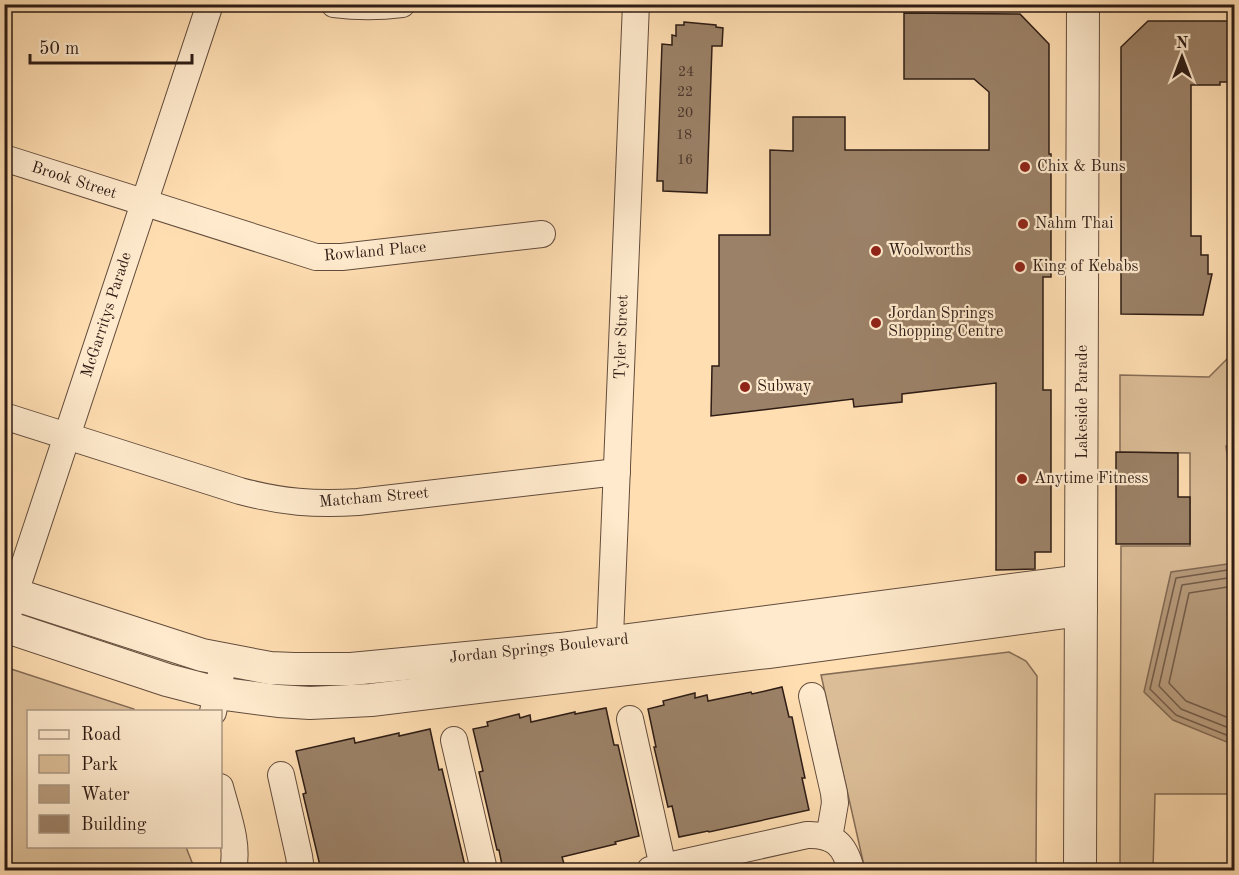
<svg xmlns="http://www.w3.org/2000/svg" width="1239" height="875" viewBox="0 0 1239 875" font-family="'Old Standard TT',serif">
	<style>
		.green { fill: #dbbd97; stroke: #846c56; stroke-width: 1.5 }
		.water { fill: #b89c7d; stroke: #816953; stroke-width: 1.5 }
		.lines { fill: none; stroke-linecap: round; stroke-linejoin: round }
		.shore { stroke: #735c49; stroke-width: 1.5 }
		.building { fill: #9b8167; stroke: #2e1c15; stroke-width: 1.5 }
		.minor-casing { stroke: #624c3c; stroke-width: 28 }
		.tertiary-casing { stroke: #624c3c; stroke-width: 34 }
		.minor { stroke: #ffeacd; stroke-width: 26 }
		.tertiary { stroke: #ffeacd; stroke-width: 32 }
		.poi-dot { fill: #8f2418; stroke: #ffeacd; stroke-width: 2 }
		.labels { text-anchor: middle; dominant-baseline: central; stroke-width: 4.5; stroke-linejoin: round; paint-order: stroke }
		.number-label { font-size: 14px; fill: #49352a }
		.poi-label { font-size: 16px; fill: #2e1c15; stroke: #ffeacd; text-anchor: start }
		.street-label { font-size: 16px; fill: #2e1c15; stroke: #ffeacd }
	</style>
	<rect width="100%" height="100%" fill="#ffdeb2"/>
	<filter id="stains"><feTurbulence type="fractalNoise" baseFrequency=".00333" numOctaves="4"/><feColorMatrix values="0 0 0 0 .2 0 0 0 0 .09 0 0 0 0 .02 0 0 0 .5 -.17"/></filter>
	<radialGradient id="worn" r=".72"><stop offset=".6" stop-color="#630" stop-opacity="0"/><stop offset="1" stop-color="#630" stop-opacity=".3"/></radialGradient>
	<g class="green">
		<path d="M1234 352V794H1155L1153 870H1120L1121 546H1190V453L1120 452V375L1209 377Z"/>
		<path d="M1009 652 1026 661 1037 676 1036 870H865L821 675Z"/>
		<path d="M5 667 134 709 135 711 28 712V846L186 847 195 870H5Z"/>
	</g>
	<g class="water">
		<path d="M1234 444V508L1226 446Z"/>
		<path d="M1234 563V745L1173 720 1144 692 1171 572Z"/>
	</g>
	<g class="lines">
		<g class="shore">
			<path d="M1234 569 1176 578 1150 689 1176 715 1234 738"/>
			<path d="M1234 577 1182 585 1159 686 1181 709 1234 730"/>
			<path d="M1234 586 1189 593 1169 683 1186 701 1234 720"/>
		</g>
	</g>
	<g class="building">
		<path d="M904 13 1020 14 1049 44V154H1051V277H1043V390H1051V552H1035V569L996 570V383L902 394V402L854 407 853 399 711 416 712 366H719V235H770V150L793 151V117H845V150H989V92L974 79H904Z"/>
		<path d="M1148 21H1234V82H1220V85H1191V236H1201V255H1208V274H1212L1203 315 1121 314V47Z"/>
		<path d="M684 22 716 25V27L723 28 722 46H712L707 193 663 191V181H657L662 44 672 45V35L676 36V25H684Z"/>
		<path d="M1116 452 1178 453V497H1190V544H1116Z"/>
		<path d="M782 687 789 717H792L805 778H802L809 810 709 832 708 831 679 837 672 806 668 807 654 747H656L648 709 664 705 663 701 695 693V698L707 695 708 701 751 692 752 694Z"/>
		<path d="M606 708 614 745H618L639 836 615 842 616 844 562 857 565 867 551 870H503L499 850H497L479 772 483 771 473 729 488 726 487 722 519 714 520 718 530 715 531 722 575 712V714Z"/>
		<path d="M430 729 439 770 442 769 466 870H321L303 794 306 793 296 751 354 738 355 743 399 733V736Z"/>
	</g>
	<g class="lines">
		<defs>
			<g id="minor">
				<path d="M334 4C357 7 379 7 402 4"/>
				<path d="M4 158 316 257H342L542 234"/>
				<path d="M4 416 240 491C281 502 315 505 358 502L617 472"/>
				<path d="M9 611 210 4"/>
				<path d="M609 661 636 4"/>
				<path d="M812 696 834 793 835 803 829 838"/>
				<path d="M213 712 224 660"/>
				<path d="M630 719 663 867"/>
				<path d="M454 740 484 870"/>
				<path d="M281 775 299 856 301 870"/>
				<path d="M220 787C227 814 239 843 233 870"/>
				<path d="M650 870 807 835C834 834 845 845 851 870"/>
			</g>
			<g id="tertiary">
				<path d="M4 591 202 655 270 668 294 669H351L560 649 1081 581"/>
				<path d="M4 626 167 680 217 693 278 701 310 703 371 700 768 652 1081 610"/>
				<path d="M1080 870 1083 4"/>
			</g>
		</defs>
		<use href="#minor" class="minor-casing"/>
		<use href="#tertiary" class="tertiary-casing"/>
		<use href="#minor" class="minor"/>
		<use href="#tertiary" class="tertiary"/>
	</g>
	<g class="poi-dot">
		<circle cx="1025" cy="167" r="6"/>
		<circle cx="1023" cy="224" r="6"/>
		<circle cx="876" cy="251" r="6"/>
		<circle cx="1020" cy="267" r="6"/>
		<circle cx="876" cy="323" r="6"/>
		<circle cx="745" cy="387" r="6"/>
		<circle cx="1022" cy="479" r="6"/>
	</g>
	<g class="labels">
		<g class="number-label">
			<text x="686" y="72">24</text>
			<text x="685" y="92">22</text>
			<text x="685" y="113">20</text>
			<text x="684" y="135">18</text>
			<text x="685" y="160">16</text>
		</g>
		<g class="poi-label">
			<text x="1037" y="167">Chix &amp; Buns</text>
			<text x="1035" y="224">Nahm Thai</text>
			<text x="888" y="251">Woolworths</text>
			<text x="1032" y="267">King of Kebabs</text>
			<text x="888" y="314">Jordan Springs<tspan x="888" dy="18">Shopping Centre</tspan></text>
			<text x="757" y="387">Subway</text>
			<text x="1034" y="479">Anytime Fitness</text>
		</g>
		<g class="street-label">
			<text transform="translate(74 181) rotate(18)">Brook Street</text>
			<text transform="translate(375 252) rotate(-5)">Rowland Place</text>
			<text transform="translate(107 315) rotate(-72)">McGarritys Parade</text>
			<text transform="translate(622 337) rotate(-88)">Tyler Street</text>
			<text transform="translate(1083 402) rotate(-90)">Lakeside Parade</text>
			<text transform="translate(374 498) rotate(-5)">Matcham Street</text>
			<text transform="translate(539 649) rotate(-6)">Jordan Springs Boulevard</text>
		</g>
	</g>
	<rect width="1239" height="875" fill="none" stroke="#ffdeb2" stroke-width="24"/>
	<rect x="6" y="6" width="1227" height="863" fill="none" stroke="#2e1c15" stroke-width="3"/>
	<rect x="12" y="12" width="1215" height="851" fill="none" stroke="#2e1c15" stroke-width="1.5"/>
	<rect x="27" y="710" width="195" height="138" fill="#ffeacd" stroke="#ab9883" stroke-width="1.5"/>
	<rect x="39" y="730" width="30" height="9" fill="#ffeacd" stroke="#ab9883" stroke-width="1.5"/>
	<text x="81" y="740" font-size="18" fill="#2e1c15">Road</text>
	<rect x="39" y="755" width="30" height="18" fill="#dbbd97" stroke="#ab9883" stroke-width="1.5"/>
	<text x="81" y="770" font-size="18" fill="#2e1c15">Park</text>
	<rect x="39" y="785" width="30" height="18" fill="#b89c7d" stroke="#ab9883" stroke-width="1.5"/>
	<text x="81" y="800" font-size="18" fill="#2e1c15">Water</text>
	<rect x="39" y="815" width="30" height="18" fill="#9b8167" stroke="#ab9883" stroke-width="1.5"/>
	<text x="81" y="830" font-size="18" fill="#2e1c15">Building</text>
	<g transform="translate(1182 57)" stroke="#ffeacd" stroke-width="4.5" paint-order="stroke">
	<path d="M0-4.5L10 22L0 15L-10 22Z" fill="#2e1c15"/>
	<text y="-9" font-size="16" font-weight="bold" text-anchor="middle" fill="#2e1c15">N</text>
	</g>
	<path d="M30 54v9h162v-9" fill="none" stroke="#2e1c15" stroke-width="3"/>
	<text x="39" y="54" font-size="18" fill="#2e1c15" stroke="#ffeacd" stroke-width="4.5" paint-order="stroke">50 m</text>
	<rect width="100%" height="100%" filter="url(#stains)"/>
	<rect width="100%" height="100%" fill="url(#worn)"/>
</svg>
